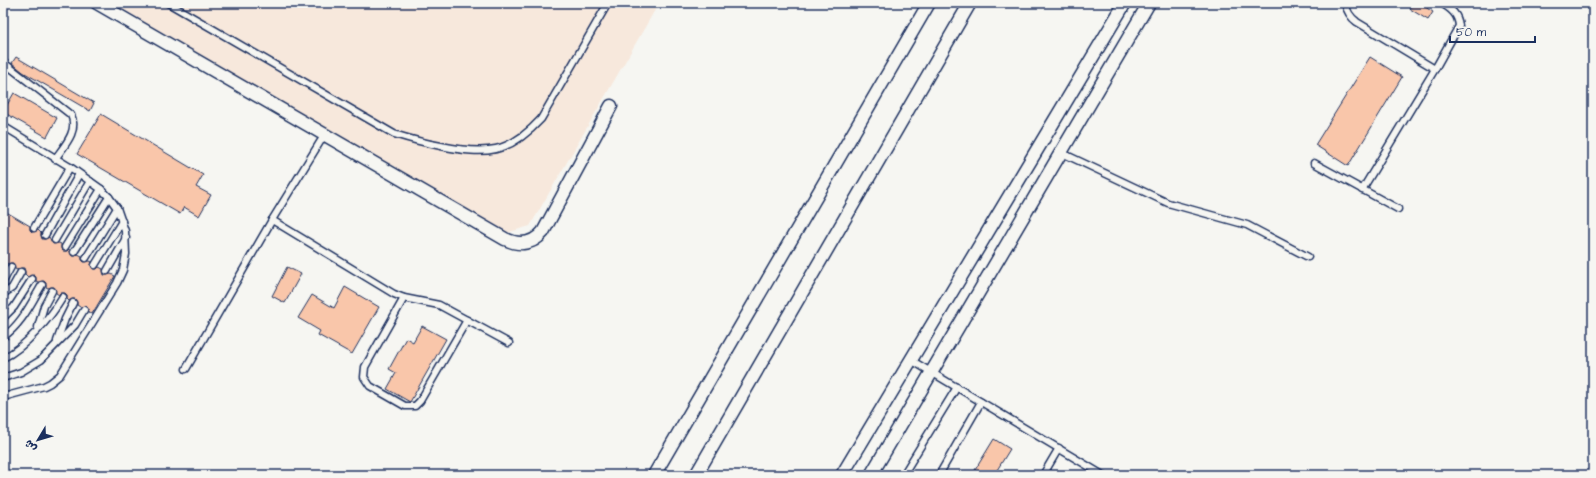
<svg xmlns="http://www.w3.org/2000/svg" width="1596" height="478" viewBox="0 0 1596 478" font-family="'Architects Daughter','Playpen Sans Arabic',sans-serif">
	<style>
		.built { fill: #f7e8dc }
		.building { fill: #f9c6aa; stroke: #1b2f5e }
		.lines { fill: none; stroke-linecap: round; stroke-linejoin: round }
		.lane-casing { stroke: #1b2f5e; stroke-width: 9 }
		.street-casing { stroke: #1b2f5e; stroke-width: 15 }
		.lane { stroke: #f6f6f2; stroke-width: 6 }
		.street { stroke: #f6f6f2; stroke-width: 12 }
	</style>
	<rect width="100%" height="100%" fill="#f6f6f2"/>
	<filter id="ink" filterUnits="userSpaceOnUse"><feTurbulence type="fractalNoise" baseFrequency=".025" numOctaves="2"/><feDisplacementMap in="SourceGraphic" scale="8" xChannelSelector="R" yChannelSelector="G"/><feConvolveMatrix kernelMatrix="1 2 1 2 8 2 1 2 1" color-interpolation-filters="sRGB"/></filter>
	<g filter="url(#ink)">
		<path class="built" d="M110 3H659L530 226 503 234Z"/>
		<g class="building">
			<path d="M1413 3H1419L1433 12 1428 20 1410 9Z"/>
			<path d="M16 57 94 103 90 111 23 72 12 63Z"/>
			<path d="M1370 57 1402 77 1348 166 1315 145Z"/>
			<path d="M14 93 57 118 47 137 3 112Z"/>
			<path d="M101 114 203 175 196 187 211 195 199 216 184 207 180 214 77 154Z"/>
			<path d="M3 210 30 226V230L32 232 38 230 41 233V235L42 239H45L49 237 53 244 59 243 61 244V249L63 251H67L69 249 72 256H76L78 254 82 256V260L84 262 90 261 92 262 91 265 93 269H97L99 267 103 269 104 275H107L111 274 115 276 92 314 88 312V308L86 306 80 307 77 305V302L75 299H72L69 301 67 299V295L65 293H61L59 295 56 293 54 287H51L48 288 46 287V283L44 281 38 282 36 281V277L34 275 28 277 25 274V272L24 268H21L17 270 15 269 13 263H10L8 264 3 262Z"/>
			<path d="M287 267 301 274 285 303 272 296Z"/>
			<path d="M345 287 379 307 352 354 318 335 320 331 298 318 312 295 334 308Z"/>
			<path d="M422 326 446 339 410 402 387 389 396 373 389 369 406 338 413 342Z"/>
			<path d="M994 439 1010 449 994 475H972Z"/>
		</g>
		<g class="lines">
			<defs>
				<g id="lane">
					<path d="M168 3 394 134C410 139 425 143 441 146 486 155 509 154 541 119L608 3"/>
					<path d="M1345 3C1347 12 1350 17 1357 22L1435 69"/>
					<path d="M3 62 71 115C79 131 64 146 55 159"/>
					<path d="M3 126 70 167 101 189 109 197 117 208 125 231 126 254 123 270 117 283 60 375 50 383 44 386 3 397"/>
					<path d="M1060 152 1168 203 1247 225 1308 257"/>
					<path d="M1314 163 1398 209"/>
					<path d="M1362 190 1435 69 1459 26C1458 14 1451 9 1441 3"/>
					<path d="M272 220 394 294 404 298 439 305 509 343"/>
					<path d="M34 228 70 167"/>
					<path d="M45 235 79 174"/>
					<path d="M55 240 90 181"/>
					<path d="M65 247 101 189"/>
					<path d="M74 252 109 197"/>
					<path d="M86 258 117 208"/>
					<path d="M95 265 122 221"/>
					<path d="M107 271 126 238"/>
					<path d="M3 285V282L11 267"/>
					<path d="M3 294 12 288 21 272"/>
					<path d="M404 298 365 367 364 377 370 386 405 406H415L420 401 467 320"/>
					<path d="M3 318 14 307 32 279"/>
					<path d="M38 327 44 306 52 291"/>
					<path d="M3 337C22 324 31 303 42 285"/>
					<path d="M57 341 65 319 73 303"/>
					<path d="M3 358C25 348 51 317 63 297"/>
					<path d="M911 360 1103 475"/>
					<path d="M186 369 272 220 325 134"/>
					<path d="M3 378 21 372 41 360 75 325 84 310"/>
					<path d="M903 475 957 387"/>
					<path d="M939 475 981 402"/>
					<path d="M1043 475 1059 448"/>
				</g>
				<g id="street">
					<path d="M97 3 505 239C520 246 533 244 543 232L611 106"/>
					<path d="M654 475 929 3"/>
					<path d="M696 475 970 3"/>
					<path d="M842 475 1125 3"/>
					<path d="M871 475 1149 3"/>
				</g>
			</defs>
			<use href="#lane" class="lane-casing"/>
			<use href="#street" class="street-casing"/>
			<use href="#lane" class="lane"/>
			<use href="#street" class="street"/>
		</g>
	</g>
	<rect width="1596" height="478" fill="none" stroke="#f6f6f2" stroke-width="16"/>
	<rect x="8" y="8" width="1580" height="462" fill="none" stroke="#1b2f5e" stroke-width="1.5" filter="url(#ink)"/>
	<g transform="translate(38 440) rotate(232)" stroke="#f6f6f2" stroke-width="3" paint-order="stroke">
	<path d="M0-3L7 15L0 10L-7 15Z" fill="#1b2f5e"/>
	<text y="-6" font-size="11" font-weight="bold" text-anchor="middle" fill="#1b2f5e">ش</text>
	</g>
	<path d="M1450 36v6h85v-6" fill="none" stroke="#1b2f5e" stroke-width="2"/>
	<text x="1456" y="36" font-size="12" fill="#1b2f5e" stroke="#f6f6f2" stroke-width="3" paint-order="stroke">50 m</text>
</svg>
